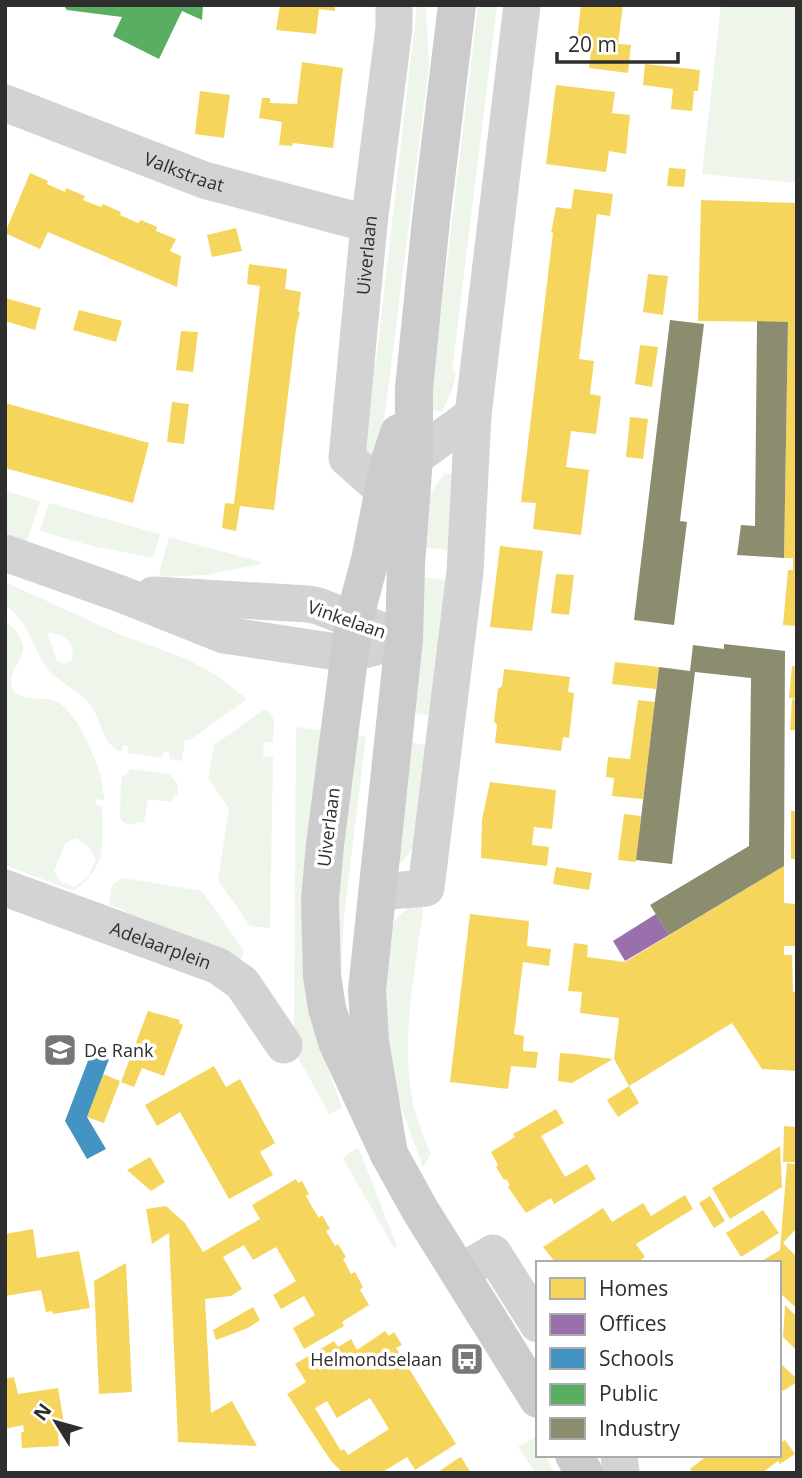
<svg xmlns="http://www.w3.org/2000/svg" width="802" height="1478" viewBox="0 0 802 1478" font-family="'Open Sans',sans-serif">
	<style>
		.green { fill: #eef5eb; fill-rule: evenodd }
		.homes { fill: #f6d55c; fill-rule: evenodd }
		.offices { fill: #9970ab }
		.schools { fill: #4393c3 }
		.public { fill: #5aae61 }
		.industry { fill: #8c8c6e }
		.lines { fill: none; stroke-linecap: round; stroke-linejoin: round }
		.minor { stroke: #d3d3d3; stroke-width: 37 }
		.secondary { stroke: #ccc; stroke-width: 38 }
		.labels { text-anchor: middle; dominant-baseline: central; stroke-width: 7; stroke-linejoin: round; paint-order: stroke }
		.street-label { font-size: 18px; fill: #2e2e2e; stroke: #fff }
		.poi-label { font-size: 18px; fill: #2e2e2e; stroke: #fff; text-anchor: start }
	</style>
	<rect width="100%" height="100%" fill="#fff"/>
	<g class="green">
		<path d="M417 5H426L429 66 380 453 374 458 364 453 371 362H376Z"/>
		<path d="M478 5H497L452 372 456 373 452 390 442 412H439L432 409 430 405Z"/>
		<path d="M721 5H797V183L702 174Z"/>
		<path d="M445 473 451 474 453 477 449 550 422 547 428 497Z"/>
		<path d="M5 491 40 501 26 543 5 533Z"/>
		<path d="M49 503 160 534 153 558 92 546 40 531Z"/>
		<path d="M169 537 262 562 261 564 206 575 163 577 159 573Z"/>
		<path d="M421 577 447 580 433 716 412 713Z"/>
		<path d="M5 582 119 634 187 659 217 676 247 699 190 740H185L182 761 169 759V752H163L162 758 128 753V746L123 745 121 752C102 744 102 723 92 707 81 690 60 684 47 668 31 646 29 621 5 605ZM47 633C64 633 78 643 71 661L64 663 57 661Z"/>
		<path d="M5 620C45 656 5 660 12 689 23 703 37 696 52 700 78 706 105 776 104 800L96 799V805L102 807C103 845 107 868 73 891L5 865ZM75 838 88 846 96 859 88 877 74 887 60 881 54 871 65 844Z"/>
		<path d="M265 709C278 715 273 729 273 742H264L263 756 273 757 270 928 250 926 218 880 229 808 208 778 214 745Z"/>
		<path d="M296 727 327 731 326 1063 342 1108 329 1114 294 1050Z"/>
		<path d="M351 735 366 736 344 917 341 973 332 940Z"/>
		<path d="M408 742 429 745 415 845 402 863 399 861Z"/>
		<path d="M131 769 169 774 178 785 177 796 173 795 172 802 148 799 144 823 136 822 135 825 124 823 120 818 121 778Z"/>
		<path d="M123 878 202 891 244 951 239 964 134 917 120 908 109 905 112 885Z"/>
		<path d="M413 903 421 905 423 910C415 973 400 1040 413 1104 417 1121 424 1138 431 1154L423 1167 398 1099 383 1013 389 930 396 919Z"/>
		<path d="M358 1147 397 1246 394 1248 343 1158Z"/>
		<path d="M535 1437 538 1441V1455H545L555 1473H536L518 1447Z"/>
	</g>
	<g class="homes">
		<path d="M280 5H335V11L319 9 316 34 276 30Z"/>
		<path d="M581 5H623L618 44 631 45 628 73 589 68 592 42 577 40Z"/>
		<path d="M302 62 343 68 333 148 293 143 292 146 279 145 282 122 259 118 262 98H270V103L297 104Z"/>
		<path d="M645 64 700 70 698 91H694L692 111 671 109 673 89 643 85Z"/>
		<path d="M556 85 615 92 612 113 630 115 626 154 609 151 606 172 546 164Z"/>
		<path d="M200 91 230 95 224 138 195 134Z"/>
		<path d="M669 168 686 169 684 187 667 186Z"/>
		<path d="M30 173 48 181 47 184 65 192 66 188 85 196 83 200 101 207 103 204 121 212 120 215 138 223 141 220 157 227 156 231 176 239 170 251 181 256 177 287 48 232 40 249 5 233Z"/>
		<path d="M574 189 613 194 610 216 597 214 579 359 594 361 590 394 601 396 596 434 571 431 566 467 589 470 581 535 533 529 536 503 521 502 553 233 551 232 552 228 556 207 571 209Z"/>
		<path d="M701 200 797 203V626L783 625 788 570H793V558H784L788 322 698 321Z"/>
		<path d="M236 228 242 251 212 257 207 235Z"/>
		<path d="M249 264 287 269 285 289 301 292 298 311 300 312 296 329 274 510 240 506 236 531 222 528 225 503 234 504 260 286 247 284Z"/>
		<path d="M648 274 668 276 663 315 643 312Z"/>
		<path d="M5 298 41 308 35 330 5 321Z"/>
		<path d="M79 310 122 321 116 342 73 330Z"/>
		<path d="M181 331 198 332 193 372 176 370Z"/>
		<path d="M640 345 658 347 652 387 635 384Z"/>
		<path d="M172 402 189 404 184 444 167 442Z"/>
		<path d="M5 403 149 443 133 503 5 468Z"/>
		<path d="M630 417 648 419 643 459 626 457Z"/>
		<path d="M500 546 543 551 532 631 490 627Z"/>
		<path d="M556 574 574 575 569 615 551 613Z"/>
		<path d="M615 662 659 667 656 689 612 684Z"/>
		<path d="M792 666 797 667V699L789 698Z"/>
		<path d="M504 669 570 677 568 692 574 693 569 738 563 737 561 751 495 743 497 725 494 721 498 689 502 686Z"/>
		<path d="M792 699 797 700V730H790Z"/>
		<path d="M638 700 655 702 643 799 612 796 614 778 606 777 608 757 630 759Z"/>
		<path d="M490 782 556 790 552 829 534 827 532 845 549 847 547 866 481 858 482 820Z"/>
		<rect x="791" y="811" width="6" height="48"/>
		<path d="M624 814 641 816 636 862 618 860Z"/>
		<path d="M784 866V903L797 904V946H784V955H792L793 992H797V1071L762 1069 732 1023 629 1086 614 1059 619 1018 580 1013 582 992 568 991 574 943 588 945 587 957 625 962Z"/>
		<path d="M556 867 592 873 589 890 553 884Z"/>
		<path d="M470 914 529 921 527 946 551 949 549 966 523 962 514 1034 524 1036 523 1051 538 1052 536 1068 511 1066 508 1089 450 1082Z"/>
		<path d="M148 1011 180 1020 179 1023 183 1025 164 1076 142 1068 134 1087 121 1082Z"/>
		<path d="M560 1053 575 1054 613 1059 572 1083 558 1081Z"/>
		<path d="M214 1066 226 1087 240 1079 275 1143 260 1152 273 1175 229 1199 180 1112 157 1126 145 1105Z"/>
		<path d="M103 1074 120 1081 104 1123 87 1117Z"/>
		<path d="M629 1086 639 1103 618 1117 607 1100Z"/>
		<path d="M556 1109 564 1123 541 1136 565 1177 587 1164 596 1179 554 1204 551 1198 526 1213 508 1187 510 1185 506 1179 504 1180 496 1167 498 1165 491 1152 515 1137 513 1134Z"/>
		<path d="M784 1126 797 1127V1162H783Z"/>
		<path d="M780 1146 782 1187 730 1219 712 1188Z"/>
		<path d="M150 1157 165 1182 151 1191 127 1170Z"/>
		<path d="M787 1163 797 1164V1228L783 1243 797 1257V1303L794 1306 779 1292V1263H758L780 1250Z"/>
		<path d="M296 1179 298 1183 302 1181 309 1194 306 1196 312 1207 319 1218 322 1215 330 1229 326 1231 335 1246 338 1244 346 1257 343 1259 351 1274 355 1272 363 1287 360 1290 369 1305 342 1322 344 1326 304 1349 293 1328 315 1315 304 1296 281 1309 273 1295 296 1281 276 1247 253 1260 244 1245 223 1257 242 1289 231 1296 205 1299 211 1413 232 1401 257 1446 178 1442 169 1233 152 1244 146 1209 166 1206 185 1223 203 1252 260 1219 252 1205Z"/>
		<path d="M685 1195 693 1209 636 1244 645 1257 636 1263H556L543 1247 603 1208 612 1222 643 1203 651 1216Z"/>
		<path d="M710 1196 725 1221 714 1228 699 1203Z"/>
		<path d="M763 1210 779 1233 741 1257 726 1233Z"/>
		<path d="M33 1229 37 1258 79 1251 90 1308 53 1314 52 1311 46 1312 41 1290 5 1296V1234Z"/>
		<path d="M126 1263 132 1392 99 1394 94 1281Z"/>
		<path d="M785 1305 797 1317V1351L783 1337Z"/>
		<path d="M253 1307 260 1320 248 1328 216 1340 213 1330Z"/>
		<path d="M385 1331 389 1336 394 1332 402 1345 396 1348 456 1444 415 1470 407 1457 381 1473H343L331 1461 287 1394 306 1382 295 1364 334 1341 338 1347 351 1339 357 1350ZM370 1398 389 1429 348 1455 344 1449 341 1451 315 1408 327 1401 337 1418Z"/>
		<path d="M779 1362 797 1379V1382L783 1391 779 1384Z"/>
		<path d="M14 1377 18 1394 58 1388 65 1429 58 1430 59 1446 22 1448 21 1432H24L23 1425 5 1429V1379Z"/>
		<path d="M785 1440 795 1454 780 1464 778 1461 762 1473H693L690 1469 708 1455H779V1444Z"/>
		<path d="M461 1457 471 1473H437L457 1459Z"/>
	</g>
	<path class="offices" d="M656 914 669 935 625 961 613 941Z"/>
	<path class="schools" d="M91 1053 109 1059 87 1117 106 1149 87 1159 65 1121Z"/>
	<path class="public" d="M63 5H203L202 20 182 11 159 59 113 36 122 17 67 10Z"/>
	<g class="industry">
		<path d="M670 320 704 324 680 521 687 522 674 625 634 620Z"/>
		<path d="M757 321 788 322 784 558 737 555 741 525 755 526Z"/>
		<path d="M724 644 785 651 784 866 669 935 650 905 749 846 751 678 695 672 672 864 636 860 659 667 690 671 693 645 724 649Z"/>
	</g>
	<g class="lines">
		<g class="minor">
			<path id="s1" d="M5 103 204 180 369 224"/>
			<path d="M414 458 473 415"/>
			<path id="s2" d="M383 490 347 458 369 224 394 28V5"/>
			<path d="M5 553 121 594 224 635 350 654 404 639"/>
			<path d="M153 595 308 604 318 606 383 631"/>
			<path id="s3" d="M5 888 218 966 242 983 284 1045"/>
			<path d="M378 892 426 888 465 572 473 415 522 5"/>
			<path d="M459 1273 493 1253 538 1324"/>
			<path d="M619 1455 621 1473"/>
		</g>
		<g class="secondary">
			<path d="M399 433 389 463 370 560 354 620 325 845 320 900 322 976 327 1008 337 1042 389 1154 420 1210 538 1399"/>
			<path d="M389 1154 370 1041 367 990 404 639 406 564 414 458V388L431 220 457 5"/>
			<path d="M574 1455 584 1473"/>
		</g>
	</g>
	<defs>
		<symbol id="school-square" viewBox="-11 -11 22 22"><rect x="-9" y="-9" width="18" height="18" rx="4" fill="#777" stroke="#fff"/><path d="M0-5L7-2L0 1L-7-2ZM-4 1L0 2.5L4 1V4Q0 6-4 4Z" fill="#fff"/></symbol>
		<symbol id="bus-square" viewBox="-11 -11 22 22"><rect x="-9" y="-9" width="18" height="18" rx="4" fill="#777" stroke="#fff"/><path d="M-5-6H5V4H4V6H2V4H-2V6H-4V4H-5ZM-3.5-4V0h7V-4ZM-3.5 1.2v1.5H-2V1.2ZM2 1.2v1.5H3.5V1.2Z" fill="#fff"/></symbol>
	</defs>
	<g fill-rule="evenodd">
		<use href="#school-square" x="41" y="1031" width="38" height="38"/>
		<use href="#bus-square" x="448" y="1340" width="38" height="38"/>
	</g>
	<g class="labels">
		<g class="street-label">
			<text stroke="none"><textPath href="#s1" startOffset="192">Valkstraat</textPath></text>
			<text stroke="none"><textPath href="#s2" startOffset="252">Uiverlaan</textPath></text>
			<text transform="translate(347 619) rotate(19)">Vinkelaan</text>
			<text transform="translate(328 827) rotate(-83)">Uiverlaan</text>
			<text stroke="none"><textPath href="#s3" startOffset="166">Adelaarplein</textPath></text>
		</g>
		<g class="poi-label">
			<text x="84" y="1050">De Rank</text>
			<text x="442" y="1359" text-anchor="end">Helmondselaan</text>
		</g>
	</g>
	<rect width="802" height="1478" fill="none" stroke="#2e2e2e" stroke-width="14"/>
	<rect x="536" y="1261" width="245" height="196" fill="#ffffff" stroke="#ababab" stroke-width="2"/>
	<rect x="550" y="1278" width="35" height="21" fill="#f6d55c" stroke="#ababab" stroke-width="2"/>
	<text x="599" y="1296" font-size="21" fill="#2e2e2e">Homes</text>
	<rect x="550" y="1314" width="35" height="21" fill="#9970ab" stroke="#ababab" stroke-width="2"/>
	<text x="599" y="1331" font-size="21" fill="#2e2e2e">Offices</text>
	<rect x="550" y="1348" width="35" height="21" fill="#4393c3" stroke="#ababab" stroke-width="2"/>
	<text x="599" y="1366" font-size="21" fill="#2e2e2e">Schools</text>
	<rect x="550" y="1384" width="35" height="21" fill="#5aae61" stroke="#ababab" stroke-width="2"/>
	<text x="599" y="1401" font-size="21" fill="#2e2e2e">Public</text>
	<rect x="550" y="1418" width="35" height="21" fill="#8c8c6e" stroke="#ababab" stroke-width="2"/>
	<text x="599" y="1436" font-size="21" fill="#2e2e2e">Industry</text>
	<g transform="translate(56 1422) rotate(307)" stroke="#ffffff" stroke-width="5" paint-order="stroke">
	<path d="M0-5L12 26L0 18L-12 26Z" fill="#2e2e2e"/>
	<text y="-10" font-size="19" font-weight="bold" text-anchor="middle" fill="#2e2e2e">N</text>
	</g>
	<path d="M557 52v10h121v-10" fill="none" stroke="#2e2e2e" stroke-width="3.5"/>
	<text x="568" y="52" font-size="21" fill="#2e2e2e" stroke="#ffffff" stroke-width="5" paint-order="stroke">20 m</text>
</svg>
